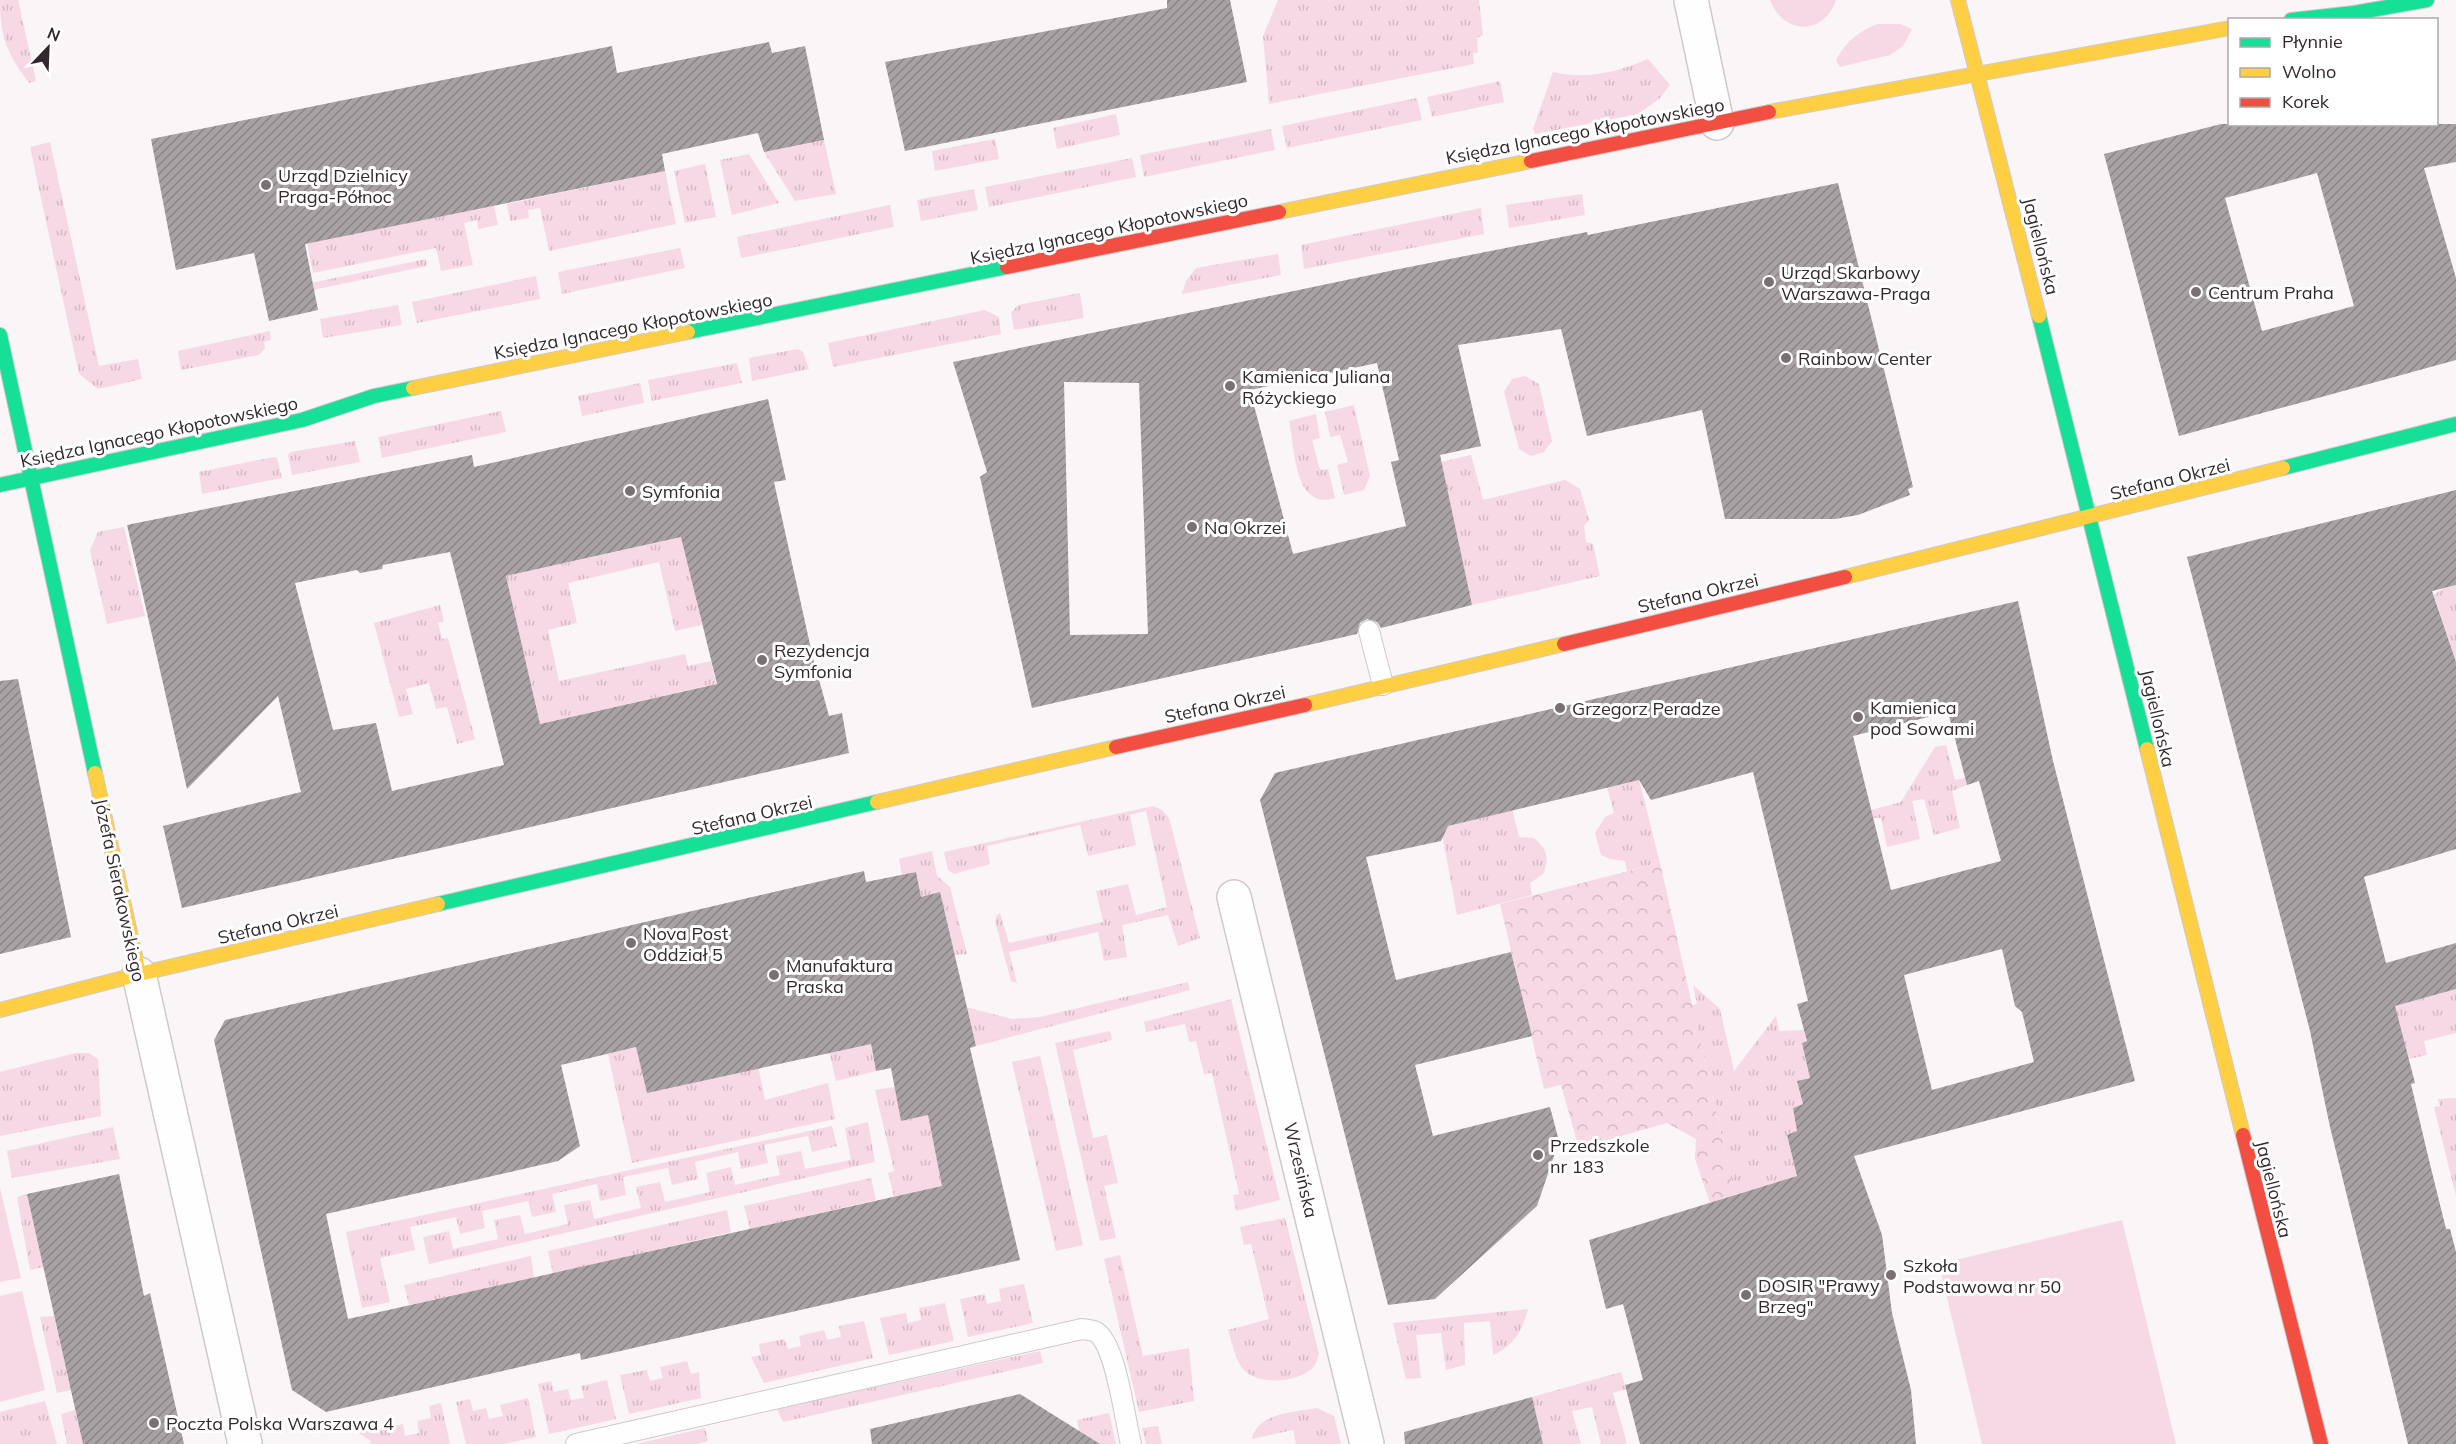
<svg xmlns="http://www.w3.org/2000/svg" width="2456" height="1444" viewBox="0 0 2456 1444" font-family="Mulish,sans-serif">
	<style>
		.grass { fill: url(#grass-tufts) }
		.park { fill: url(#park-crowns) }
		.garden { fill: #f7d8e5 }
		.building { fill: url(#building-hatch); fill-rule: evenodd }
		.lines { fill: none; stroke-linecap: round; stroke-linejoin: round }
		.lane-casing { stroke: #d0c9cc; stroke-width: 22 }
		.street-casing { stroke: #d0c9cc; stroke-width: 36 }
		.fast-casing { stroke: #d0c9cc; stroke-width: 16 }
		.slow-casing { stroke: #d0c9cc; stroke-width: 16 }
		.jam-casing { stroke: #d0c9cc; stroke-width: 16 }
		.lane { stroke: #fefefe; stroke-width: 20 }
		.street { stroke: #fefefe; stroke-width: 33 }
		.fast { stroke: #16e098; stroke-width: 14 }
		.slow { stroke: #ffcf43; stroke-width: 14 }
		.jam { stroke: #f24e42; stroke-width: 14 }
		.poi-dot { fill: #787074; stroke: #fff; stroke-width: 2 }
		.labels { text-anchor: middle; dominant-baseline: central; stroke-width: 6; stroke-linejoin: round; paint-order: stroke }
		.street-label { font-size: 18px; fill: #32282d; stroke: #fff }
		.poi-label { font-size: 18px; fill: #32282d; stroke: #fff; text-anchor: start }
	</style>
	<defs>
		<pattern id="grass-tufts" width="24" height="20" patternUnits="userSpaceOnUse" patternTransform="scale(1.5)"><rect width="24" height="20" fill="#f7d8e5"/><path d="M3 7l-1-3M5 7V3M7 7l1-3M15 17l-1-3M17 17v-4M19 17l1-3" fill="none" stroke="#d4b9c5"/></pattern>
		<pattern id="park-crowns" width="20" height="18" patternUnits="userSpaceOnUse" patternTransform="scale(1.5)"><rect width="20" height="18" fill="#f7d8e5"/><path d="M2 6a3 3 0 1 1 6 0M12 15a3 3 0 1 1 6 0" fill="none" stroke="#d4b9c5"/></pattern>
		<pattern id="building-hatch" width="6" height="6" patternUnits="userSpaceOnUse" patternTransform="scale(1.5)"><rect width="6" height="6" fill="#a9a2a5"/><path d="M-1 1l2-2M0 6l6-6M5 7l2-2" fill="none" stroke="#8a8487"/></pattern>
	</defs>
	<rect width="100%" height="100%" fill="#faf5f7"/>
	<g class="grass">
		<path d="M0 0H18L36 81 29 83C7 53 0 38 0 0Z"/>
		<path d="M1278 0H1479L1483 35 1477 38 1478 53H1473L1474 64 1269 104 1263 36Z"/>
		<path d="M1648 59 1670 85 1659 99 1638 114 1535 134 1533 129 1553 72C1586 80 1618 72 1648 59Z"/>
		<path d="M1500 81 1504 102 1432 117 1427 97Z"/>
		<path d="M1417 98 1422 120 1287 148 1282 126Z"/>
		<path d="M1116 114 1120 135 1057 149 1053 128Z"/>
		<path d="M1271 129 1275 150 1144 177 1140 155Z"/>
		<path d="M995 139 999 159 935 171 932 151Z"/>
		<path d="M824 140 836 194 795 201 764 152Z"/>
		<path d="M50 142 99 366 138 359 142 379 98 389 79 374 30 147Z"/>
		<path d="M749 154 779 203 732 215 720 160Z"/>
		<path d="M1132 158 1136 177 989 207 985 187Z"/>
		<path d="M705 164 716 217 685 223 674 171Z"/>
		<path d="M665 171 676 224 549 251 540 208 528 210 529 218 510 221 507 204Z"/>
		<path d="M974 189 978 210 921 221 917 200Z"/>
		<path d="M1582 194 1585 215 1509 228 1506 205Z"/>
		<path d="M494 205 498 225 478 229 477 220 464 223 473 265 441 271 436 248 313 273 307 243Z"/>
		<path d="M890 205 894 227 741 258 737 237Z"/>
		<path d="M1481 208 1484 234 1304 269 1301 245Z"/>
		<path d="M680 248 685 268 562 294 558 272Z"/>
		<path d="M1278 254 1281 275 1182 294 1186 281 1196 268Z"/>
		<path d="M426 259 427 266 313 290 311 283Z"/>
		<path d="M536 276 540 299 417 323 412 302Z"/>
		<path d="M1080 293 1084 318 1014 330 1011 313 1018 305Z"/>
		<path d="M398 305 402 325 323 338 320 319Z"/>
		<path d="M985 310 999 317 1001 334 833 367 828 343Z"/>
		<path d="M270 331 271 340 264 342 265 348 259 355 181 370 178 351Z"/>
		<path d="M798 349 803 352 809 369 752 381 749 358Z"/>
		<path d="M737 363 742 383 652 401 648 380Z"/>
		<path d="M1525 376 1539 384 1552 441 1544 452 1531 456 1519 449 1504 392 1512 379Z"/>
		<path d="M640 383 644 403 582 416 578 396Z"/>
		<path d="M1354 405 1370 476 1364 490 1344 495 1337 465 1348 462 1340 435 1330 437 1325 412Z"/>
		<path d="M501 411 506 432 382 458 378 437Z"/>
		<path d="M1316 414 1320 438 1312 440 1320 470 1328 469 1335 498C1294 511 1295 448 1289 421Z"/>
		<path d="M355 441 360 462 292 475 288 455 291 452Z"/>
		<path d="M1471 455 1483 500 1565 480 1580 489 1589 520 1584 526 1586 542 1593 544 1600 576 1472 605 1441 462Z"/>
		<path d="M274 457 277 458 282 478 202 494 199 472Z"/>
		<path d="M679 524 702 625 675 631 659 562 568 583 577 623 548 630 559 681 685 654 688 666 711 661 716 684 539 724 506 576 646 545Z"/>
		<path d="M124 527 145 616 107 624 90 550 98 532Z"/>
		<path d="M2456 585V662L2434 595 2442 589Z"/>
		<path d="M440 605 444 621 438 623 442 639 448 638 475 739 457 744 447 707 436 709 429 683 406 689 413 714 399 717 374 623Z"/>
		<path d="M1946 745 1955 780 1965 778 1967 785 1952 791 1960 828 1934 835 1924 799 1912 801 1920 839 1887 847 1881 818H1873L1871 810 1901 802 1935 747Z"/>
		<path d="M1639 780 1660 863 1627 871 1625 861 1610 859 1601 855 1595 833 1605 817 1614 813 1607 787Z"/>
		<path d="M1153 806 1162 810 1169 818 1200 938 1178 946 1168 915 1122 925 1127 957 1104 961 1098 932 1009 952 1017 983 1011 981 995 921 997 915 1000 913 1009 943 1103 922 1096 891 1128 884 1136 915 1167 907 1146 811 1130 815 1136 845 1088 856 1080 825 987 846 990 864 954 874 948 870 944 852Z"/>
		<path d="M1512 809 1519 837 1534 838C1547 849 1550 859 1543 874L1530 883 1532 895 1457 915 1441 828Z"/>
		<path d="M932 851 937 876 950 887 967 954 954 955 921 897 916 872 902 875 899 859Z"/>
		<path d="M1188 982 1190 990 976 1046 966 1007 1012 1019 1040 1017Z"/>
		<path d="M1693 985 1720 1009 1734 1071 1776 1016 1779 1031 1804 1030 1806 1041 1802 1043 1810 1078 1797 1081 1803 1104 1793 1108 1797 1131 1787 1135 1797 1176 1735 1195 1692 1005 1697 1004Z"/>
		<path d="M2456 989V1033L2424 1041 2427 1055 2405 1060 2392 1007Z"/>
		<path d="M860 995 876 1071 836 1081 829 1051Z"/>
		<path d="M1231 999 1280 1200 1236 1211 1233 1195 1239 1194 1212 1073 1204 1074 1196 1041 1189 1042 1185 1024 1146 1032 1144 1022Z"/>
		<path d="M1110 1031 1112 1040 1073 1050 1093 1138 1107 1135 1118 1183 1104 1186 1116 1238 1100 1241 1055 1043Z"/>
		<path d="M636 1047 647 1093 756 1056 765 1100 828 1083 835 1119 632 1163 608 1054Z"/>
		<path d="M76 1053H89L98 1059 101 1116 0 1136V1072Z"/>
		<path d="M1040 1056 1083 1245 1056 1251 1012 1062Z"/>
		<path d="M895 1087 901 1121 928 1115 942 1186 894 1197 888 1173 894 1171 875 1090Z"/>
		<path d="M2456 1098V1196L2434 1107 2440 1106 2438 1099Z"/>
		<path d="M868 1122 875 1162 429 1264 423 1237 449 1231 453 1249 498 1239 494 1220 520 1215 525 1234 568 1224 564 1205 590 1200 594 1219 641 1208 636 1187 660 1182 665 1202 710 1192 706 1173 731 1167 735 1185 780 1175 776 1156 801 1151 805 1169 851 1160 845 1128Z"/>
		<path d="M832 1126 837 1146 812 1152 808 1136 764 1145 768 1163 741 1169 738 1152 695 1162 698 1179 672 1185 668 1168 623 1177 626 1195 600 1201 597 1184 552 1194 556 1212 532 1217 528 1201 482 1211 485 1228 460 1234 456 1217 410 1227 415 1250 380 1258 390 1302 362 1308 346 1232Z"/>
		<path d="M113 1127 120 1159 12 1178 7 1151Z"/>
		<path d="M871 1178 876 1200 750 1229 744 1206Z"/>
		<path d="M27 1194 44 1267 30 1270 17 1197Z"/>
		<path d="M727 1210 731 1232 553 1274 548 1251Z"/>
		<path d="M1285 1218 1319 1354C1317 1360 1316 1366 1310 1370 1294 1383 1258 1385 1244 1370 1235 1361 1232 1341 1228 1330L1269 1319 1251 1244 1244 1245 1240 1227Z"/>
		<path d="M1120 1255 1143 1356 1189 1348 1194 1401 1139 1412 1104 1259Z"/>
		<path d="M531 1256 534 1278 409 1305 404 1285Z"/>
		<path d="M1024 1284 1033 1323 968 1337 960 1299 985 1294 987 1304 1001 1301 999 1289Z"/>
		<path d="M945 1303 954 1341 889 1355 880 1318 906 1313 908 1323 921 1320 919 1308Z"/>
		<path d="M1528 1309C1522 1331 1514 1346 1493 1355L1490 1321 1464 1323 1465 1365 1446 1370 1441 1333 1416 1335 1421 1378 1406 1379 1393 1323Z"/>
		<path d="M54 1316 71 1390 57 1393 40 1317Z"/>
		<path d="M864 1321 873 1358 764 1383 751 1357 761 1355 759 1344 784 1339 788 1349 801 1346 799 1336 824 1330 827 1340 841 1337 839 1326Z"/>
		<path d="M1040 1351 1043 1363 783 1422 777 1409Z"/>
		<path d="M687 1361 691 1374 699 1372 701 1398 629 1414 620 1375 647 1370 650 1381 663 1378 660 1367Z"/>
		<path d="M1621 1372 1626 1389 1613 1393 1627 1444H1601L1592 1407 1572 1411 1581 1444H1543L1532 1397Z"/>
		<path d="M607 1380 616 1419 549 1434 538 1384 551 1381 554 1392 568 1389 571 1400 584 1398 581 1386Z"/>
		<path d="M528 1398 536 1437 504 1444H466L456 1402 470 1399 473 1411 486 1408 489 1419 503 1416 500 1405Z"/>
		<path d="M45 1401 57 1444H0V1412Z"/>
		<path d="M441 1403 450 1444H370L371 1441 360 1434 357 1423 376 1419 378 1430 403 1424 405 1436 419 1433 417 1421 431 1418 429 1406Z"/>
		<path d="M1317 1408 1334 1416 1341 1444H1296L1293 1430 1252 1439C1257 1413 1295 1412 1317 1408Z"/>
		<path d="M75 1410 83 1444H67L61 1414Z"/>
		<path d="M1109 1413 1116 1444H1082L1077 1420Z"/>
		<path d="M1158 1426 1162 1444H1146L1142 1428Z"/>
		<path d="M705 1428 708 1441 697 1444H636Z"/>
	</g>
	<path class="park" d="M1660 863 1735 1195 1710 1203 1695 1159 1696 1139 1667 1123 1579 1148 1561 1085 1544 1089 1500 904Z"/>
	<g class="garden">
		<path d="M1770 0H1836C1824 36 1783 35 1770 0Z"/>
		<path d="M1878 24H1900L1912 29 1903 46 1890 55 1840 67 1836 61C1843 44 1860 30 1878 24Z"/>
		<path d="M0 1188 21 1278 0 1282Z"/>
		<path d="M2122 1220 2176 1444H1982L1939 1264Z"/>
		<path d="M22 1291 45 1390 0 1402V1296Z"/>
	</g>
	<g class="building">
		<path d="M1167 0H1230L1247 82 905 151 885 62 1167 8Z"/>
		<path d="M769 42 772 53 805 46 824 140 764 152 758 133 662 154 665 171 305 244 318 310 269 321 254 253 176 270 151 139 612 46 617 73Z"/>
		<path d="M2221 124H2456V162L2424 168 2456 278V360L2179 436 2104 154ZM2317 173 2354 306 2262 331 2225 198Z"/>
		<path d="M1838 183 1913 487 1908 489 1910 495 1858 515 1835 519H1725L1702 410 1587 436 1561 329 1458 345 1481 446 1440 455 1472 605 1381 628 1377 622 1367 619 1360 623 1357 634 1032 708 980 477 987 472 953 362 1399 269 1587 232 1588 235ZM1377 363 1399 460 1391 462 1406 526 1293 554 1250 390ZM1064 382 1139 383 1148 634 1070 635Z"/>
		<path d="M768 399 786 480 774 482 813 658 829 716 842 713 849 753 182 908 163 826 301 792 278 696 187 789 127 525 472 455 474 467ZM681 537 717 684 540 724 506 576ZM450 552 504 765 392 791 376 723 333 730 295 583 357 570 360 573 382 569 383 565Z"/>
		<path d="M2456 490V585L2432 591 2456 662V849L2364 877 2386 963 2456 943V989L2395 1006 2415 1083 2411 1084 2428 1156 2446 1229H2450L2456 1252V1444H2408L2330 1127 2310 1031 2187 557Z"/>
		<path d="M2018 601 2053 761 2135 1081 1854 1156 1882 1235 1892 1313 1911 1390 1916 1444H1640L1625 1385 1643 1380 1623 1304 1606 1309 1589 1240 1797 1176 1787 1135 1797 1131 1793 1108 1803 1104 1797 1081 1810 1078 1802 1043 1807 1041 1797 1004 1808 1001 1753 772 1651 800 1639 780 1448 826 1441 841 1366 857 1396 980 1511 952 1532 1036 1415 1065 1433 1136 1550 1107 1559 1141 1537 1206 1435 1299 1388 1305 1260 800 1275 773ZM1948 712 1967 785 1979 781 2001 861 1891 890 1853 736ZM2002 949 2015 1006 2022 1012 2034 1062 1932 1090 1904 975Z"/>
		<path d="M18 679 71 937 0 954V681Z"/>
		<path d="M864 871 866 882 916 872 921 897 940 892 976 1046 970 1048 1020 1260 581 1360 580 1353 326 1412 292 1390 214 1040 225 1020ZM871 1044 876 1071 891 1068 901 1121 928 1115 942 1186 348 1319 326 1214 558 1161 580 1146 561 1065 636 1047 647 1093Z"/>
		<path d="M119 1174 144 1296 150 1293 184 1444H83L27 1194Z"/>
		<path d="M1020 1394 1100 1444H872L870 1429Z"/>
		<path d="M1532 1397 1543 1444H1405L1404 1432Z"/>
	</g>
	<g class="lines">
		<defs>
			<g id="lane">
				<path d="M1369 631 1383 685"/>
				<path d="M576 1444 1082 1329C1087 1330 1093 1330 1096 1332 1116 1344 1125 1421 1131 1444"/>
			</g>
			<g id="street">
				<path d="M1691 0 1717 123"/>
				<path d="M1234 897 1367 1444"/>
				<path d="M139 974 245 1444"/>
			</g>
			<g id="fast">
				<path d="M2291 20 2354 13 2427 0"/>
				<path d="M2039 316 2147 749"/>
				<path d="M688 332 1007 267"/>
				<path d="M0 335 95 773"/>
				<path d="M2283 468 2456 424"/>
				<path d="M0 485 302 420 374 396 413 388"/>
				<path d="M438 904 877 802"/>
			</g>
			<g id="slow">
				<path d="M1958 0 2039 316"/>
				<path d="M1769 112 2230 28"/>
				<path d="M1279 212 1531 161"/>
				<path d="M413 388 688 332"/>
				<path d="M1845 577 2283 468"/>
				<path d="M1305 705 1564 644"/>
				<path d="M2147 749 2243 1135"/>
				<path d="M95 773 139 974"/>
				<path d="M877 802 1116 747"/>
				<path d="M0 1010 139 974 438 904"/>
			</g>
			<g id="jam">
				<path d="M1531 161 1769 112"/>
				<path d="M1007 267 1279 212"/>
				<path d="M1564 644 1845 577"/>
				<path d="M1116 747 1305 705"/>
				<path d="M2243 1135 2321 1444"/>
			</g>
		</defs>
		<use href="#lane" class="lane-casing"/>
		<use href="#street" class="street-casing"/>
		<use href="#fast" class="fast-casing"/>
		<use href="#slow" class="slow-casing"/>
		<use href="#jam" class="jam-casing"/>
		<use href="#lane" class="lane"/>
		<use href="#street" class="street"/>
		<use href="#fast" class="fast"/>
		<use href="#slow" class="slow"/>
		<use href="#jam" class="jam"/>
	</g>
	<g class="poi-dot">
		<circle cx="266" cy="185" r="6"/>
		<circle cx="1769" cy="282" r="6"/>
		<circle cx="2196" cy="292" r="6"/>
		<circle cx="1786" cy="358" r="6"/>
		<circle cx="1230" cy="386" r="6"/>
		<circle cx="630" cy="491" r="6"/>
		<circle cx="1192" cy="527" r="6"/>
		<circle cx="762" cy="660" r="6"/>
		<circle cx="1560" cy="708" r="6"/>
		<circle cx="1858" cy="717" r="6"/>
		<circle cx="631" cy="943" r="6"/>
		<circle cx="774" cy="975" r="6"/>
		<circle cx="1538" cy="1155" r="6"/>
		<circle cx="1891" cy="1275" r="6"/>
		<circle cx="1746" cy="1295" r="6"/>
		<circle cx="154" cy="1423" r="6"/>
	</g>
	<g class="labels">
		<g class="street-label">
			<text transform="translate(1585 131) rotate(-11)">Księdza Ignacego Kłopotowskiego</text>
			<text transform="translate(1109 229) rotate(-12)">Księdza Ignacego Kłopotowskiego</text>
			<text transform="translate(2041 246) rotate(76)">Jagiellońska</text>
			<text transform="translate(633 326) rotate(-11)">Księdza Ignacego Kłopotowskiego</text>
			<text transform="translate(159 432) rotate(-12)">Księdza Ignacego Kłopotowskiego</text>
			<text transform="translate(2170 479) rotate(-14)">Stefana Okrzei</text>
			<text transform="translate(1698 593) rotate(-13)">Stefana Okrzei</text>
			<text transform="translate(1225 704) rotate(-12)">Stefana Okrzei</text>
			<text transform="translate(2158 718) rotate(77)">Jagiellońska</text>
			<text transform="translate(752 815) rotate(-13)">Stefana Okrzei</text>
			<text transform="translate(120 890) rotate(78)">Józefa Sierakowskiego</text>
			<text transform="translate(278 924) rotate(-13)">Stefana Okrzei</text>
			<text transform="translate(1301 1170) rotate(77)">Wrzesińska</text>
			<text transform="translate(2274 1189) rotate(76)">Jagiellońska</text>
		</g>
		<g class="poi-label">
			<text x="278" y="175">Urząd Dzielnicy<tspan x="278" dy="21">Praga-Północ</tspan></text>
			<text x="1781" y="272">Urząd Skarbowy<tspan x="1781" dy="21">Warszawa-Praga</tspan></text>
			<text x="2208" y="292">Centrum Praha</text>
			<text x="1798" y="358">Rainbow Center</text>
			<text x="1242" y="376">Kamienica Juliana<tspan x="1242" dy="21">Różyckiego</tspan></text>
			<text x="642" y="491">Symfonia</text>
			<text x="1204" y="527">Na Okrzei</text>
			<text x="774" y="650">Rezydencja<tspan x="774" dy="21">Symfonia</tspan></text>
			<text x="1870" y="707">Kamienica<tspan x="1870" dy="21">pod Sowami</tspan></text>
			<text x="1572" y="708">Grzegorz Peradze</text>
			<text x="643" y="933">Nova Post<tspan x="643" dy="21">Oddział 5</tspan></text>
			<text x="786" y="965">Manufaktura<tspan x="786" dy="21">Praska</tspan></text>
			<text x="1550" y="1145">Przedszkole<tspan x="1550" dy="21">nr 183</tspan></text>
			<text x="1903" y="1265">Szkoła<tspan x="1903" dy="21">Podstawowa nr 50</tspan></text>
			<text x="1758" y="1285">DOSIR "Prawy<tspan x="1758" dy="21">Brzeg"</tspan></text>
			<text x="166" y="1423">Poczta Polska Warszawa 4</text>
		</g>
	</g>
	<rect x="2228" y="18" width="210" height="108" fill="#ffffff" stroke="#ada9ab" stroke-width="1.5"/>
	<rect x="2240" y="38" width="30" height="9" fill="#16e098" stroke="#ada9ab" stroke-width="1.5"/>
	<text x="2282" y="48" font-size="18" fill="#32282d">Płynnie</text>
	<rect x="2240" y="68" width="30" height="9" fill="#ffcf43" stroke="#ada9ab" stroke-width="1.5"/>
	<text x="2282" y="78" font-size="18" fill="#32282d">Wolno</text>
	<rect x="2240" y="98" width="30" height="9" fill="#f24e42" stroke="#ada9ab" stroke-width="1.5"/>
	<text x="2282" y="108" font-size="18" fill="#32282d">Korek</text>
	<g transform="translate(48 48) rotate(23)" stroke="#ffffff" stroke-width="4.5" paint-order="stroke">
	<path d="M0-4.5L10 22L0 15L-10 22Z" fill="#32282d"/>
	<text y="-9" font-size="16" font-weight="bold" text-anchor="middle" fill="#32282d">N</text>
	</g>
</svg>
